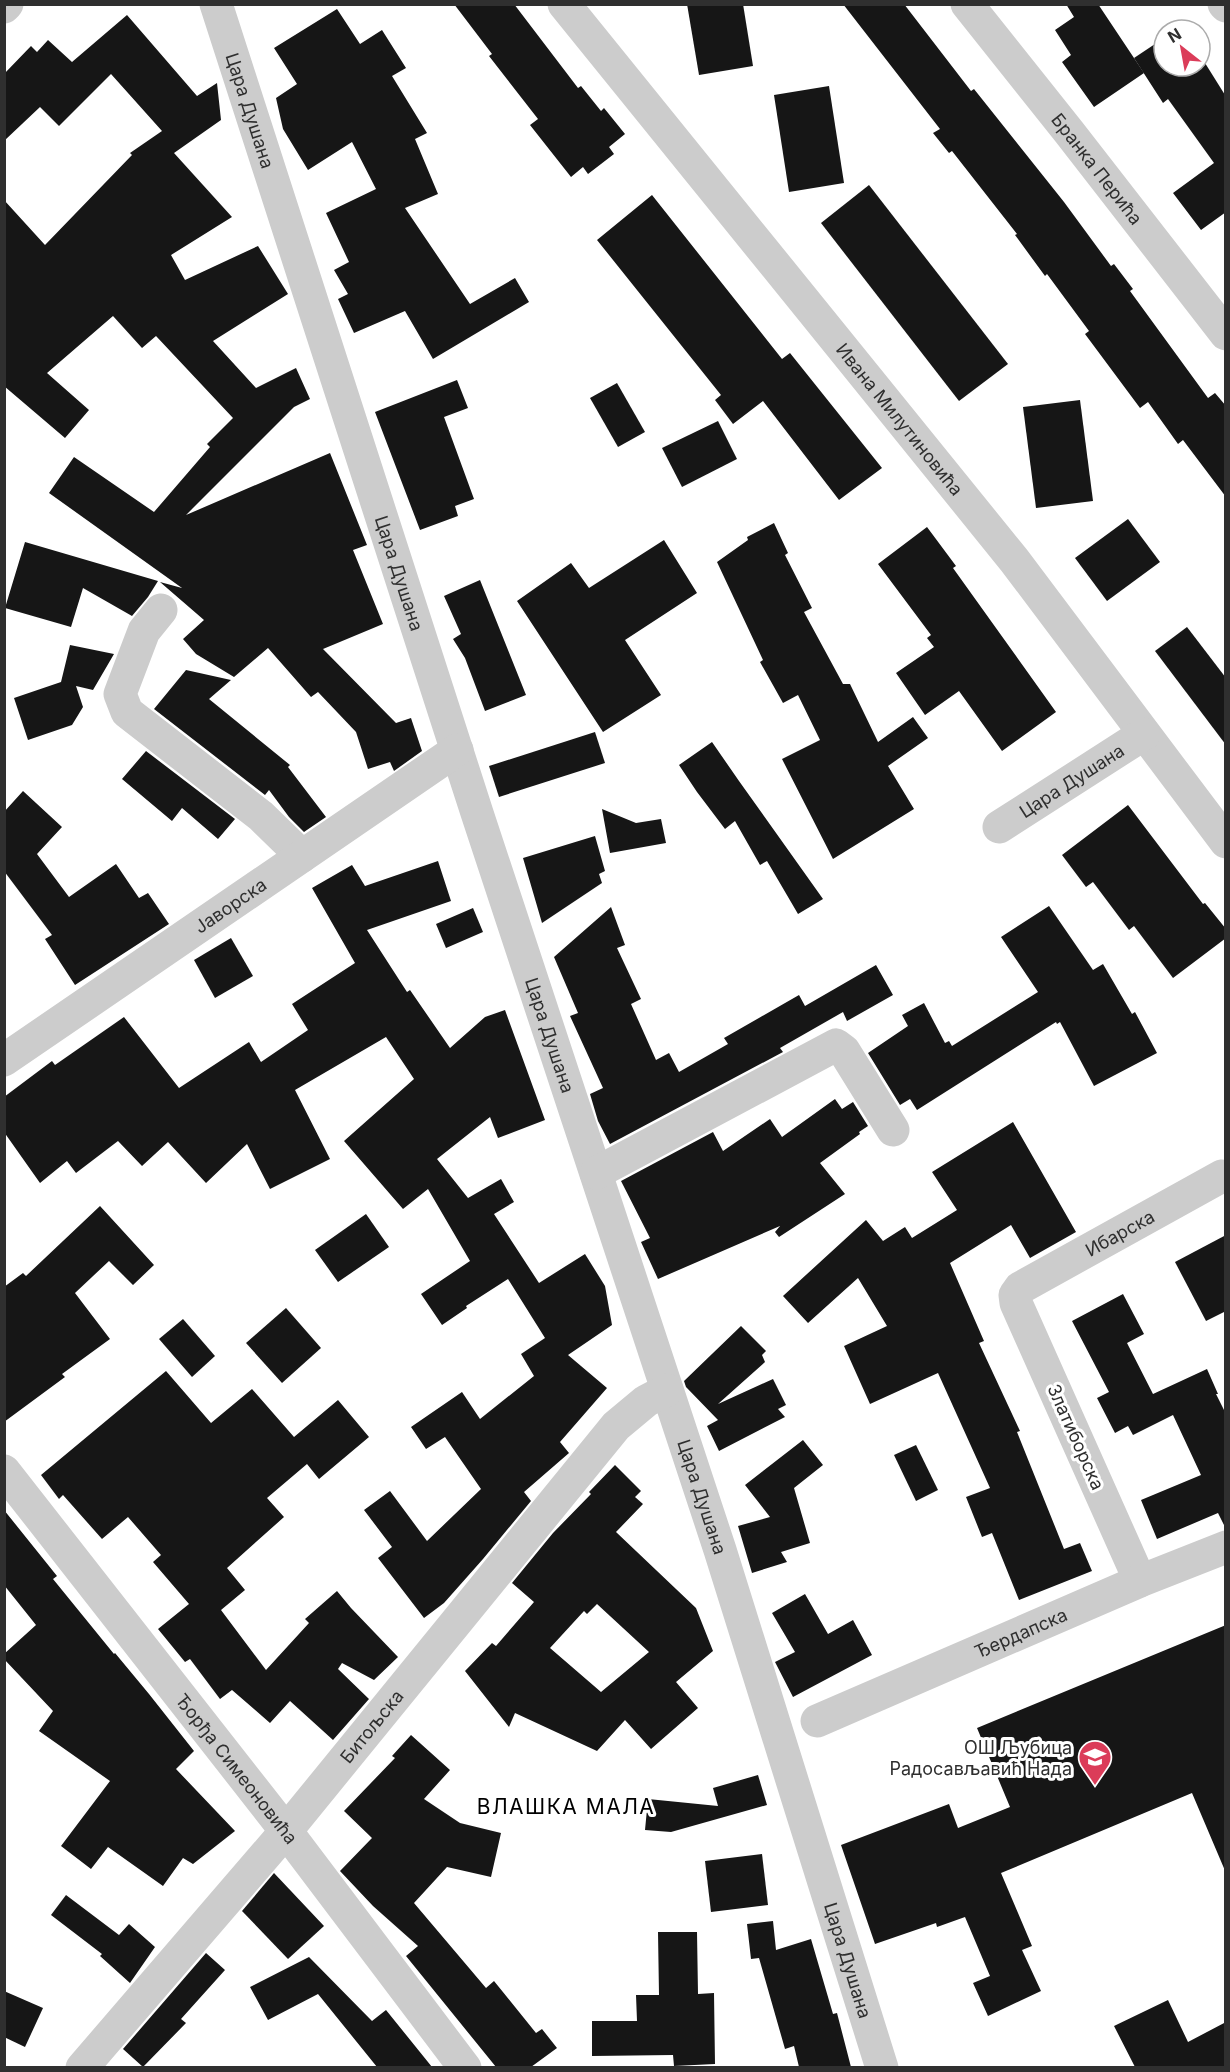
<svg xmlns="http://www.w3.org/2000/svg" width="1230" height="2072" viewBox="0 0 1230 2072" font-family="Inter,sans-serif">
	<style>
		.building { fill: #161616; fill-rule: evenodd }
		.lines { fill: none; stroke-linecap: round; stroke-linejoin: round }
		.minor { stroke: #ccc; stroke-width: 33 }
		.labels { text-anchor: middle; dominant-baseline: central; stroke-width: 6; stroke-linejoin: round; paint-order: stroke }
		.street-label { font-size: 18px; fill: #2f2f2f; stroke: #fff }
		.poi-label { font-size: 18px; fill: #2f2f2f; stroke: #fff; text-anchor: end }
		.quarter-label { font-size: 21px; letter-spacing: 1.5px; fill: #000; stroke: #fff }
	</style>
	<rect width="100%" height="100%" fill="#fff"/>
	<g class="building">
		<path d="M454 4H514L578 88 581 86 601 111 604 108 625 134 609 147 614 154 588 174 583 167 571 177 530 125 538 119 489 56 492 54Z"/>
		<path d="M687 4H743L753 66 699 75Z"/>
		<path d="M843 4H904L971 91 974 89 1064 202 1111 266 1114 264 1133 289 1130 291 1208 398 1215 393 1226 406V497L1183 440 1178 444 1148 402 1140 408 1085 334 1089 331 1047 274 1045 276 1015 235 1017 234 952 151 949 153 933 133 940 129Z"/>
		<path d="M1066 4H1098L1144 73 1094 107 1062 62 1071 55 1055 30 1074 17Z"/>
		<path d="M337 9 360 44 382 30 406 68 392 76 427 133 415 139 438 194 405 208 470 304 515 278 529 302 433 359 405 311 354 333 338 299 348 294 334 270 349 262 326 213 376 189 352 142 308 170 283 129 276 98 297 84 274 48Z"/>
		<path d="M127 15 197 96 217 83 221 120 174 153 232 217 171 255 185 280 258 246 288 294 213 341 256 388 296 368 310 399 294 407 186 515 330 453 367 545 353 550 383 624 323 649 396 723 411 718 422 751 394 771 390 762 368 769 356 732 318 692 311 697 268 648 234 677 196 654 183 639 204 620 160 582 182 588 49 493 74 457 154 512 210 447 207 444 233 418 156 336 142 348 113 316 47 373 89 410 65 438 4 386V200L45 245 132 155 130 153 162 131 111 74 59 126 40 107 4 141V74L31 46 37 52 48 40 72 62Z"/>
		<path d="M1164 38V66H1200V55L1225 95 1226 212 1201 230 1173 193 1214 163 1168 99 1163 103 1134 58Z"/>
		<path d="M829 86 844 183 789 192 774 95Z"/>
		<path d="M869 185 1008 364 959 401 821 223Z"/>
		<path d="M652 195 782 359 790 353 882 468 839 500 763 401 733 424 715 400 721 395 597 240Z"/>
		<path d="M457 380 468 408 444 417 474 499 455 506 458 516 420 530 375 412Z"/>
		<path d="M617 383 645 432 618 447 590 398Z"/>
		<path d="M1080 400 1093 501 1036 508 1023 407Z"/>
		<path d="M718 421 737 459 682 487 662 448Z"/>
		<path d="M1128 519 1160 562 1107 601 1075 558Z"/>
		<path d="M774 523 788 553 785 555 812 608 804 612 843 684H850L878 742 913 717 928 738 888 766 914 809 833 859 782 759 820 740 798 695 783 703 760 662 763 660 717 562 748 540 747 537Z"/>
		<path d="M927 527 956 566 953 568 1056 712 1002 751 959 691 925 715 896 673 934 647 927 638 931 635 878 564Z"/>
		<path d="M664 540 697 593 625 640 661 695 603 732 517 601 571 563 589 588Z"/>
		<path d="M25 542 158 581 148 597 132 616 83 588 71 627 5 608Z"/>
		<path d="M480 580 526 695 485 711 465 658 453 639 461 634 444 596Z"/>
		<path d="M1187 627 1226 678V745L1155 651Z"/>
		<path d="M70 645 114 654 93 690 76 686 83 707 72 725 28 740 14 698 61 682Z"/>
		<path d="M186 670 231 680 209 699 290 765 288 767 326 817 304 832 289 817 269 790 265 795 154 709Z"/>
		<path d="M595 732 605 763 499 797 489 766Z"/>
		<path d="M712 742 739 781 823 899 798 914 767 861 760 865 735 821 725 829 697 792 679 765Z"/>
		<path d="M146 751 235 819 218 839 182 808 172 821 122 779Z"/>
		<path d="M23 791 62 827 37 854 69 897 116 864 139 898 148 893 169 924 75 985 45 939 52 935 4 871V812Z"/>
		<path d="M1128 805 1203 904 1205 903 1226 929V938L1173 978 1134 926 1129 930 1093 882 1086 887 1062 855Z"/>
		<path d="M602 809 636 823 661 819 666 843 610 853Z"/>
		<path d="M595 836 605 871 599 874 602 883 542 923 523 858Z"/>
		<path d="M438 861 451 901 367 930 407 992 410 990 450 1048 485 1017 505 1010 545 1120 498 1138 490 1117 437 1159 468 1198 501 1179 514 1202 494 1214 539 1283 585 1254 605 1286 612 1325 568 1355 607 1388 560 1442 569 1453 524 1492 531 1501 483 1559 444 1603 424 1618 378 1558 392 1547 364 1510 390 1491 427 1541 481 1489 445 1437 426 1449 411 1427 462 1392 480 1419 534 1376 521 1354 545 1338 508 1279 466 1306 467 1308 442 1325 421 1294 470 1261 428 1189 403 1209 344 1141 414 1079 386 1037 295 1090 330 1159 270 1189 247 1144 206 1183 168 1142 142 1166 118 1141 76 1173 67 1161 40 1183 4 1132V1097L52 1061 55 1065 124 1017 179 1088 249 1042 261 1062 308 1030 292 1004 355 963 312 888 352 865 365 886Z"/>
		<path d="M1049 906 1093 970 1103 964 1132 1014 1135 1012 1157 1053 1094 1086 1060 1022 1057 1024 1056 1022 917 1110 910 1099 900 1105 868 1053 908 1026 902 1015 924 1003 945 1043 949 1041 952 1046 1038 992 1001 937Z"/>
		<path d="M611 907 625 945 617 948 641 999 631 1004 656 1060 669 1053 679 1072 728 1044 724 1038 799 995 805 1006 876 965 893 995 847 1021 843 1012 780 1048 783 1052 610 1144 598 1121 590 1094 603 1088 570 1016 578 1013 554 957Z"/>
		<path d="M473 908 483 932 446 948 436 924Z"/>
		<path d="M231 938 253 976 215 998 194 960Z"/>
		<path d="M835 1099 842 1109 853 1102 868 1126 859 1132 860 1134 820 1163 845 1194 779 1237 775 1232 780 1226 658 1279 641 1242 650 1238 621 1181 713 1132 723 1151 770 1119 782 1137Z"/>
		<path d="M1013 1122 1076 1232 1030 1258 1011 1225 950 1263 984 1341 979 1343 1020 1431 1017 1432 1064 1549 1080 1543 1092 1571 1019 1600 992 1533 982 1537 966 1497 990 1488 938 1373 870 1404 844 1346 887 1326 858 1278 808 1323 783 1296 866 1220 883 1241 905 1227 912 1238 957 1210 932 1172Z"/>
		<path d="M100 1206 154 1265 133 1285 109 1261 75 1293 110 1339 62 1374 65 1377 4 1422V1287L23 1273 26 1276Z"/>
		<path d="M366 1214 389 1247 338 1282 315 1250Z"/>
		<path d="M1226 1235V1311L1206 1321 1175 1262Z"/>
		<path d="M1123 1294 1144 1334 1127 1343 1153 1394 1207 1369 1218 1394H1216L1226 1414V1529L1218 1513 1157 1539 1141 1500 1201 1475 1173 1415 1133 1435 1128 1426 1115 1433 1097 1398 1109 1392 1072 1321Z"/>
		<path d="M286 1308 321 1348 282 1383 246 1343Z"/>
		<path d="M183 1319 215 1356 192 1377 159 1339Z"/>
		<path d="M741 1326 766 1351 762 1355 765 1362 718 1404 773 1379 786 1405 778 1409 785 1417 719 1451 707 1426 718 1420 686 1387 684 1381Z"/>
		<path d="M166 1371 211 1423 252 1389 294 1437 338 1400 369 1437 319 1479 307 1464 267 1498 284 1517 227 1568 245 1590 221 1610 266 1670 309 1623 305 1619 337 1591 351 1608 398 1657 374 1680 342 1663 338 1669 369 1699 333 1740 290 1701 270 1723 232 1690 220 1699 190 1659 185 1662 158 1629 189 1604 153 1562 161 1555 128 1517 102 1539 63 1495 59 1499 41 1475Z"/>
		<path d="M803 1440 823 1465 794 1488 810 1543 781 1552 787 1562 752 1573 738 1526 770 1517 745 1485Z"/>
		<path d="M916 1445 938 1490 916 1501 894 1455Z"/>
		<path d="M615 1465 641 1491 635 1497 643 1504 616 1532 696 1608 713 1651 676 1682 698 1708 651 1749 625 1720 597 1751 515 1713 509 1727 465 1671 492 1643 496 1646 534 1602 512 1583 553 1533 591 1494 589 1492ZM597 1604 649 1652 601 1692 550 1648 584 1611 587 1614Z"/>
		<path d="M4 1510 57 1576 53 1579 114 1654 115 1653 149 1694 194 1751 176 1769 235 1831 193 1864 183 1858 163 1886 108 1847 91 1869 61 1846 110 1781 39 1731 53 1711 4 1659V1654L36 1625 4 1585Z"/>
		<path d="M805 1594 828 1634 853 1620 872 1655 793 1697 775 1662 795 1652 772 1613Z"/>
		<path d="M1226 1625V1873L1192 1793 1001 1873 1032 1946 1022 1950 1041 1991 988 2016 973 1983 990 1976 965 1917 937 1927 936 1923 875 1944 841 1845 949 1804 958 1828 1010 1807 977 1728Z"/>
		<path d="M411 1735 450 1770 424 1799 460 1823 501 1833 491 1877 447 1867 414 1903 486 1988 494 1981 536 2033 542 2029 557 2048 531 2067H496L406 1956 418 1946 373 1906 340 1871 372 1838 344 1811 395 1758 392 1756Z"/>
		<path d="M758 1775 767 1805 671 1832 645 1830 648 1799 718 1806 713 1788Z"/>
		<path d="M762 1854 768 1905 711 1912 705 1861Z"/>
		<path d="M274 1873 324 1926 288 1959 242 1911Z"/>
		<path d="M66 1895 119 1935 129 1924 155 1947 130 1983 100 1956 102 1954 51 1915Z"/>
		<path d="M773 1921 776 1950 811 1939 833 2014 837 2013 851 2067H799L794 2046 785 2049 759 1958 751 1959 747 1924Z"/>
		<path d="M658 1932H697L698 1994 714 1993 715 2064 674 2066 673 2055 592 2056V2021H637L636 1995H659Z"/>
		<path d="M206 1953 225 1970 181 2019 186 2023 143 2067 123 2049Z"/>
		<path d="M309 1957 372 2021 386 2010 432 2067H377L318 1994 268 2020 250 1987Z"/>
		<path d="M4 1991 43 2008 25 2047 4 2037Z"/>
		<path d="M1168 2000 1188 2042 1226 2022V2067H1135L1114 2026Z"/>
	</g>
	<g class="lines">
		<g class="minor">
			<path id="s1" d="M216 4 477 813 720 1550 882 2068"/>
			<path id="s2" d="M564 4 1014 560 1226 842"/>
			<path id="s3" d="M967 4 1069 132 1226 334"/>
			<path d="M1224 4 1226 6"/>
			<path d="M4 7 7 4"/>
			<path d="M161 610 144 631 120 694 127 712 261 816 302 856"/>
			<path id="s4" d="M999 827 1144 734"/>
			<path id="s5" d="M4 1060 457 750"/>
			<path d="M596 1173 836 1045 844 1051 893 1130"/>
			<path id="s6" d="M4 1471 286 1831 465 2068"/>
			<path id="s7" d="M1140 1581 1016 1303 1015 1295 1020 1288 1222 1176"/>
			<path id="s8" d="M817 1721 1140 1581 1226 1547"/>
			<path id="s9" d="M82 2068 286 1831 616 1426 646 1401 667 1390"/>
		</g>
	</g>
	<defs>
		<symbol id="school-pin" viewBox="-11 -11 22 30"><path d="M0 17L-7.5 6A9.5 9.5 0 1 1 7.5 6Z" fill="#db3c59" stroke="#fff"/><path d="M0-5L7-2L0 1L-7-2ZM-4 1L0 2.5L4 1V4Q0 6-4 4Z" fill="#fff"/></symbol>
	</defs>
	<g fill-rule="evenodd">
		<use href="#school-pin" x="1076" y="1738" width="38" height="52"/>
	</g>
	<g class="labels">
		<g class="street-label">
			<text stroke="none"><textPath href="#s1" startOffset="112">Цара Душана</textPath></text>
			<text stroke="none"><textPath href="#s3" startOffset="210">Бранка Перића</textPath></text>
			<text stroke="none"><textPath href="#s2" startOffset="534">Ивана Милутиновића</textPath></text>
			<text stroke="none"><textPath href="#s1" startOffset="598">Цара Душана</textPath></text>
			<text stroke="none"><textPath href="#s4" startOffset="86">Цара Душана</textPath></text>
			<text stroke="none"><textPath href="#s5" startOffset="274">Јаворска</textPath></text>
			<text stroke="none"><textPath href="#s1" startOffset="1084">Цара Душана</textPath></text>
			<text stroke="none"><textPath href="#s7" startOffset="435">Ибарска</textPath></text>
			<text transform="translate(1076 1437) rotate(66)">Златиборска</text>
			<text stroke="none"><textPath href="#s1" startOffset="1570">Цара Душана</textPath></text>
			<text stroke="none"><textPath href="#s8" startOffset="222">Ђердапска</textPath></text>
			<text stroke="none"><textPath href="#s9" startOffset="448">Битољска</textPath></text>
			<text stroke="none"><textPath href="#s6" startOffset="378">Ђорђа Симеоновића</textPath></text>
			<text stroke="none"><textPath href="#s1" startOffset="2056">Цара Душана</textPath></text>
		</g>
		<g class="poi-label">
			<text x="1072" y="1747">ОШ Љубица<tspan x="1072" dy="21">Радосављавић Нада</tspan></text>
		</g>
		<g class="quarter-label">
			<text x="566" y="1806">ВЛАШКА МАЛА</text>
		</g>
	</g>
	<rect width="1230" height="2072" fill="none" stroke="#2f2f2f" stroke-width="12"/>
	<g transform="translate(1182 48) rotate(329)"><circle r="28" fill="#ffffff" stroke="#acacac" stroke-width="1.5"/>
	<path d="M0-4.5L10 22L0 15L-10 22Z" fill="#db3c59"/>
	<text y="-9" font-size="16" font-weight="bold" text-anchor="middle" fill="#2f2f2f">N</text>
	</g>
</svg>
